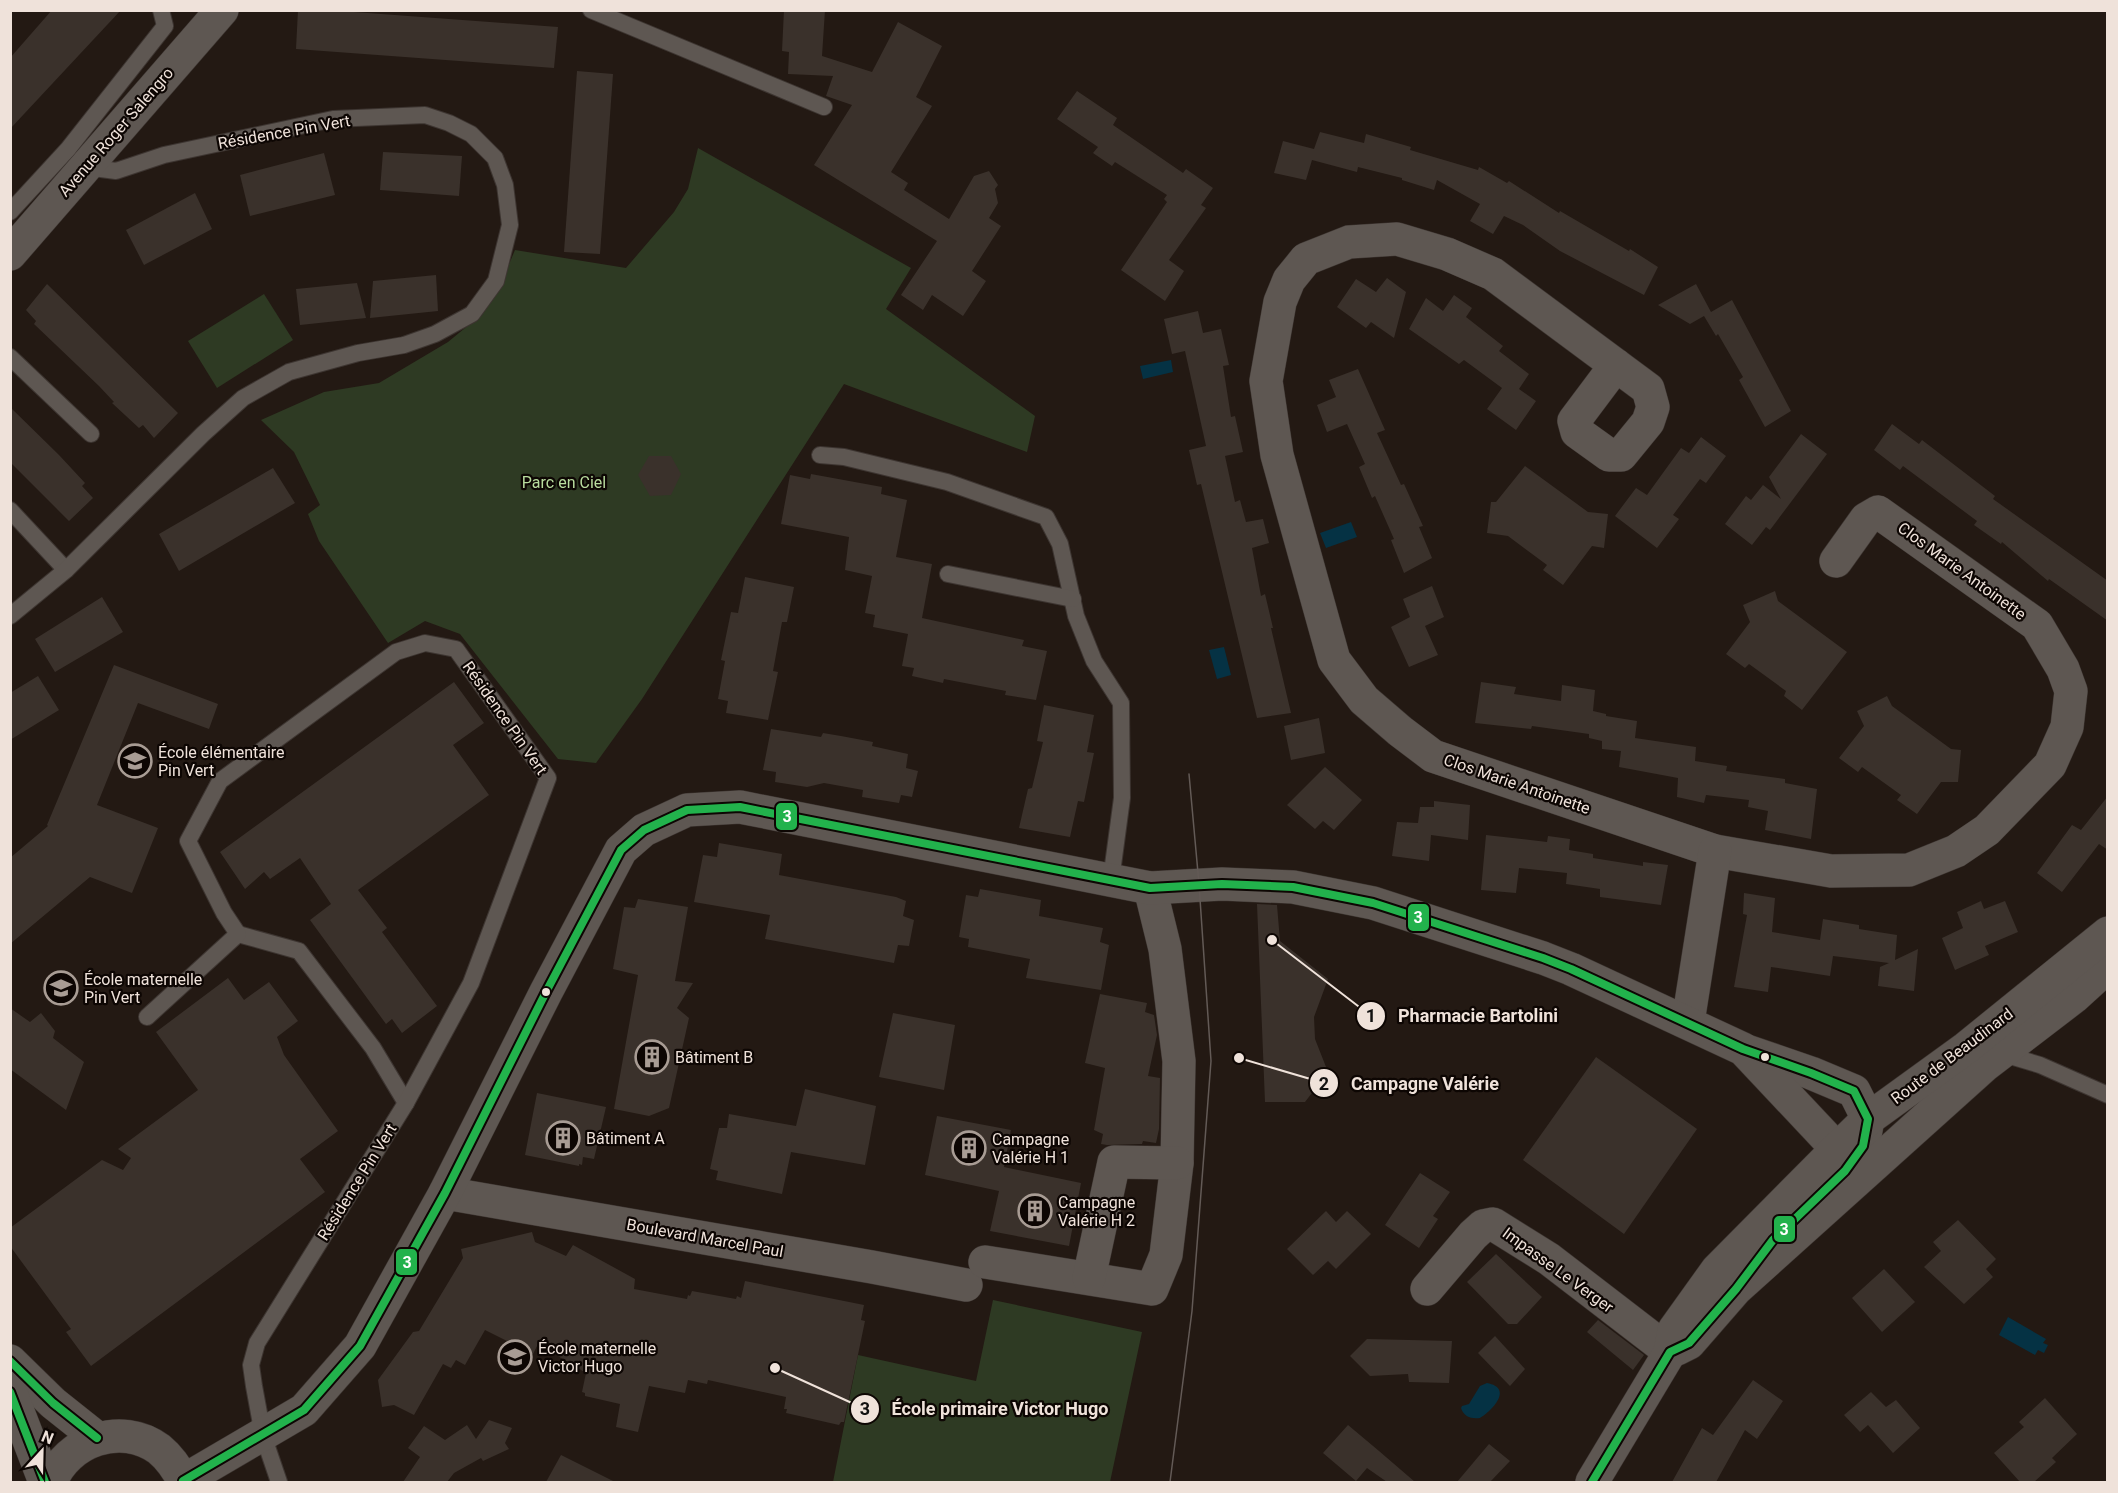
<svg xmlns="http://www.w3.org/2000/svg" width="2118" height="1493" viewBox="0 0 2118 1493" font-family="Roboto,sans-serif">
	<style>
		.green { fill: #2e3a23 }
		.water { fill: #053244 }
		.building { fill: #3a312b }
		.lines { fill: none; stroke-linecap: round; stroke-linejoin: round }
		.lane-casing { stroke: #3d3531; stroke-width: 18 }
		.street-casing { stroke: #3d3531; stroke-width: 34 }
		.secondary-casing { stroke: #3d3531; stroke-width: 34 }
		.lane { stroke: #5e5752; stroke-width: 16 }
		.street { stroke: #5e5752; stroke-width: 33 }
		.secondary { stroke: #5e5752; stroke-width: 33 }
		.tram { stroke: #635a56; stroke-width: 1.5 }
		.bus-1-casing { stroke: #0d0603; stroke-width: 12 }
		.bus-1 { stroke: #22b24c; stroke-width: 8 }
		.bus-dot { fill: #efe2da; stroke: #0d0603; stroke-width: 2 }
		.labels { text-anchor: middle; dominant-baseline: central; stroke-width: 4.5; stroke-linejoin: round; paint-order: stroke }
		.street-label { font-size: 16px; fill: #efe2da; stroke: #0d0603 }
		.park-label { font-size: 16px; fill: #b9dc9e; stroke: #0d0603 }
		.poi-label { font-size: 16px; fill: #efe2da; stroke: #0d0603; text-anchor: start }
		.leader { fill: none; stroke: #efe2da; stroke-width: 2 }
		.callout-dot { fill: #efe2da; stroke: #0d0603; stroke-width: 2 }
		.mark-label { font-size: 18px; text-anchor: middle; font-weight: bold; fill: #111 }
		.callout-label { font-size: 18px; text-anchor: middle; font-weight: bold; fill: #efe2da; stroke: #0d0603; stroke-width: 4.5; stroke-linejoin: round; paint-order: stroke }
		.line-badge { stroke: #0d0603; stroke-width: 2 }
		.badge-label { font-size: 16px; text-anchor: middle; font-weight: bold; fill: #fff }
	</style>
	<rect width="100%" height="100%" fill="#231913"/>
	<g class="green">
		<path d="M698 148 911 268 886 309 1035 416 1027 452 844 384 642 699 596 763 558 759 460 634 425 621 388 643 319 541 308 514 320 505 294 452 261 420 324 392 379 383 448 342 482 314 501 283 515 250 626 268 674 212 688 189Z"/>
		<path d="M264 294 293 340 217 388 188 341Z"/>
		<path d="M993 1300 1142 1332 1110 1482H833L858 1355 976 1381Z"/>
	</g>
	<g class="water">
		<path d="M1171 360 1173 372 1143 379 1140 366Z"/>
		<path d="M1351 522 1357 537 1326 548 1320 533Z"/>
		<path d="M1224 647 1231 675 1217 679 1209 650Z"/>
		<path d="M2008 1317 2046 1339 2043 1343 2048 1345 2044 1353 2038 1350 2035 1355 1999 1335Z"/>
		<path d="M1487 1383C1514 1388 1492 1411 1480 1418 1471 1419 1464 1417 1461 1408L1462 1406 1469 1404 1480 1386Z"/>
	</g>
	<g class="building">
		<path d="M52 10H121L10 129V58Z"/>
		<path d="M298 10H327L558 27 554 68 296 49Z"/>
		<path d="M784 10H825L822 56 872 72 898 22 942 46 916 97 932 106 891 172 908 183 904 190 949 219 974 176 989 171 998 185 995 189 998 203 989 218 1001 226 972 271 986 281 963 316 932 295 923 310 901 295 937 241 814 165 852 105 826 96 833 76 788 74 789 52 782 51Z"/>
		<path d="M577 71 613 74 600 254 564 252Z"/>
		<path d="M1077 91 1117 118 1113 125 1183 173 1186 169 1213 188 1201 205 1206 208 1169 260 1184 271 1165 301 1121 270 1167 202 1164 199 1167 195 1115 162 1112 166 1093 153 1098 147 1057 119Z"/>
		<path d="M1320 132 1364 143 1366 134 1411 147 1410 150 1478 170 1479 167 1507 183 1509 181 1559 213 1560 211 1629 251 1630 249 1658 267 1644 295 1560 251 1523 225 1504 216 1493 234 1470 221 1480 204 1437 180 1434 190 1402 180V178L1358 167 1357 172 1312 160 1306 180 1274 173 1283 141 1314 149Z"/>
		<path d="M383 152 462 156 459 196 380 190Z"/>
		<path d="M324 153 335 195 250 216 240 175Z"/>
		<path d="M195 193 212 229 144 265 126 230Z"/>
		<path d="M436 275 438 311 370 318 373 281Z"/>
		<path d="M1387 278 1406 292 1394 338 1371 322 1366 328 1337 307 1356 279 1376 292Z"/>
		<path d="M357 283 366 318 300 325 296 289Z"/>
		<path d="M47 284 178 413 154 438 143 425 139 428 112 403 114 402 99 386 34 324 36 321 26 310Z"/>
		<path d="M1696 284 1711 312 1732 300 1791 411 1765 427 1739 380 1743 377 1718 334 1716 336 1704 316 1690 324 1658 305Z"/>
		<path d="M1454 295 1472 308 1466 317 1503 346 1499 351 1529 374 1519 389 1536 401 1516 430 1487 409 1502 388 1464 360 1459 364 1409 329 1426 298 1443 311Z"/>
		<path d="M1198 311 1203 333 1221 329 1229 365 1223 366 1231 417 1235 416 1243 452 1225 456 1235 502 1240 500 1246 522 1263 519 1269 543 1252 548 1261 596 1265 594 1273 628H1271L1291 713 1257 718 1201 484 1197 485 1189 450 1206 446 1185 351 1172 354 1164 319Z"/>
		<path d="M1358 369 1385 430 1377 433 1401 485 1404 484 1423 526 1419 527 1432 558 1404 573 1391 540 1394 539 1375 496 1372 498 1359 467 1365 464 1347 424 1327 432 1317 405 1336 397 1329 380Z"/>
		<path d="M10 407 59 455 85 483 82 486 93 498 69 521 10 462Z"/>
		<path d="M1892 424 1919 444 1922 440 1995 496 1993 499 2108 581V621L2049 579 2048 581 2002 542 2001 544 1974 525 1977 521 1903 466 1900 470 1874 450Z"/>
		<path d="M1801 434 1827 454 1770 530 1766 527 1752 545 1725 524 1746 496 1751 500 1763 485 1781 499 1769 477Z"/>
		<path d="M1701 437 1726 456 1706 483 1700 479 1673 515 1679 519 1657 548 1615 516 1636 488 1647 495 1681 448 1689 453Z"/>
		<path d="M649 456H671L681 474 671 495 650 496 638 475Z"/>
		<path d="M1525 466 1588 512 1608 514 1604 548 1592 546 1563 585 1543 570 1547 565 1508 536 1487 533 1491 502H1496Z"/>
		<path d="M273 468 295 503 179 571 159 534Z"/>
		<path d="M811 474 882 487 881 494 907 500 896 557 932 564 922 618 1024 640 1022 646 1047 651 1036 700 1005 695 1006 691 944 679 943 683 912 676 914 668 902 666 908 634 873 627 875 615 865 613 872 576 845 570 849 537 781 524 790 475 810 479Z"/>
		<path d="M745 577 794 587 787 622H782L773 671 778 672 768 720 726 713 728 701 718 699 725 661 721 660 731 612 738 613Z"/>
		<path d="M1432 586 1444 617 1425 626 1438 655 1409 667 1391 627 1410 617 1403 599Z"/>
		<path d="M1775 591 1778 601 1847 652 1802 710 1784 696 1786 691 1749 664 1745 668 1726 654 1750 622 1743 605Z"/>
		<path d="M102 597 123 632 55 672 35 639Z"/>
		<path d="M114 665 218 704 209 729 138 703 97 805 158 828 132 893 90 877 10 944V858L48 826 47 825Z"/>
		<path d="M38 676 59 710 10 740V693Z"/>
		<path d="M454 682 484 723 453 745 489 795 358 890 387 928 382 932 437 1006 402 1033 392 1019 386 1024 310 920 331 904 300 858 270 879 264 872 245 889 220 852Z"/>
		<path d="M1481 682 1516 687 1514 694 1561 701 1562 685 1595 690 1593 711 1606 714V716L1637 721 1635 738 1696 747 1695 761 1727 766 1726 771 1785 779V783L1817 789 1811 839 1765 830 1768 811 1748 807 1749 800 1706 795 1704 803 1677 797 1678 778 1619 767 1621 751 1602 749V741L1589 738V734L1532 726 1531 729 1475 723Z"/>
		<path d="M1887 696 1892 706 1951 749 1961 750 1958 782H1941L1917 814 1897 800 1901 795 1862 767 1858 772 1839 758 1864 726 1857 711Z"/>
		<path d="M1044 705 1094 715 1087 752 1094 753 1084 802 1078 801 1070 837 1019 828 1028 789 1032 788 1043 742 1037 741Z"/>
		<path d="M1319 718 1325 753 1291 760 1284 726Z"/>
		<path d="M771 729 821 737 823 733 841 736 873 742 872 746 908 754 906 768 918 771 912 797 901 795 899 803 862 797 863 790 824 783 807 787 775 782 776 772 763 770Z"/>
		<path d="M1325 767 1362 800 1334 830 1323 821 1315 829 1287 805Z"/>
		<path d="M2108 796V850L2099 844 2062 892 2037 873 2072 825 2081 830Z"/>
		<path d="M1434 801 1470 805 1468 840 1431 835 1429 861 1392 856 1397 822 1418 823 1420 807H1434Z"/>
		<path d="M1486 835 1547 842 1548 836 1570 839 1569 850 1593 854V858L1643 866V862L1668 865 1661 905 1600 897V889L1566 884 1567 873 1519 868 1516 893 1481 890Z"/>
		<path d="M719 843 782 854 779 875 896 897 906 901 903 916 914 920 909 946 898 945 894 963 765 939 770 915 694 902 703 855 717 857Z"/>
		<path d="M980 889 1041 900 1039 916 1103 928 1100 942 1109 945 1101 990 1026 978 1030 959 968 947 969 939 959 937 966 895 978 897Z"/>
		<path d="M1744 893 1775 898 1772 932 1820 940 1823 919 1859 925V929L1897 935 1895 960 1918 949 1914 991 1878 986 1880 967 1889 963 1833 956 1830 976 1771 967 1768 992 1734 987 1747 915 1743 914Z"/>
		<path d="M638 899 688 907 675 981 693 983 677 1008 689 1018 669 1108 649 1116 614 1109 638 975 613 969 624 907 635 908Z"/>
		<path d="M1981 901 1984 909 2005 901 2018 932 1985 946 1989 955 1955 970 1942 938 1963 928 1957 912Z"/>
		<path d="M1257 904 1277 905 1280 941 1328 979 1314 1017 1315 1039 1328 1072 1305 1102H1265Z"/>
		<path d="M228 978 244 1000 269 982 298 1021 277 1037 284 1055 338 1131 300 1159 325 1192 91 1366 66 1332 71 1329 10 1246V1228L102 1160 123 1170 131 1158 118 1149 198 1090 156 1032Z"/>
		<path d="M1100 994 1147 1003 1145 1012 1154 1015 1157 1035 1148 1076 1160 1078 1159 1129 1156 1143 1143 1141 1142 1144 1107 1145 1101 1144 1103 1134 1094 1130 1105 1068 1085 1063Z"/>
		<path d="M10 1008 30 1022 41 1013 55 1031 53 1038 84 1062 66 1110 10 1069Z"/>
		<path d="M893 1013 955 1025 944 1090 879 1077Z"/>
		<path d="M1596 1057 1697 1129 1624 1234 1523 1160Z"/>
		<path d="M805 1089 876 1106 865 1165 791 1152 782 1194 716 1180 718 1171 710 1169 719 1128H727L729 1114 796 1126Z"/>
		<path d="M537 1093 606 1107 594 1159 583 1157 582 1165 579 1164V1166L525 1155Z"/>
		<path d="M937 1116 1011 1130 1004 1167 1081 1183 1069 1246 990 1231 999 1191 925 1175Z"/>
		<path d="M1420 1173 1450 1192 1433 1216 1438 1219 1419 1248 1385 1225Z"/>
		<path d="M1326 1211 1336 1222 1347 1211 1371 1234 1336 1269 1328 1261 1313 1275 1287 1249Z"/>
		<path d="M1958 1220 1996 1259 1986 1269 1993 1277 1964 1304 1924 1267 1941 1251 1933 1242Z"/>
		<path d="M532 1232 535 1242 566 1256 573 1245 615 1268 635 1279 634 1289 687 1299 688 1295 690 1296 692 1291 736 1299 737 1296 741 1298 745 1281 864 1305 861 1320 865 1321 844 1422H841L839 1425 786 1413 787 1409H784L786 1397 708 1380 707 1384 688 1380 685 1393 649 1386 638 1432 616 1427 620 1404 585 1396V1393L582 1392 586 1373 538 1344 533 1354 485 1330 465 1365 456 1360 451 1368 443 1364 414 1415 394 1405 382 1407 378 1380 413 1332 419 1331 463 1258 461 1249Z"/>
		<path d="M1496 1254 1542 1297 1517 1324H1508L1467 1282Z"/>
		<path d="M1884 1269 1915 1302 1882 1332 1852 1298Z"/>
		<path d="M1598 1320 1644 1355 1633 1370 1587 1332Z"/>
		<path d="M1495 1336 1525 1369 1510 1386 1478 1353Z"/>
		<path d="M1367 1339 1452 1341 1449 1383 1409 1382 1408 1374 1370 1376 1350 1356Z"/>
		<path d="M1753 1380 1783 1401 1757 1439 1745 1430 1716 1482H1672L1702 1428 1713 1435Z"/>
		<path d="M1871 1392 1886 1407 1896 1400 1920 1428 1893 1453 1868 1425 1860 1432 1844 1415Z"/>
		<path d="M2045 1398 2077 1434 2052 1458 2056 1462 2034 1482H2020L1994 1453 2024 1427 2019 1422Z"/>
		<path d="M489 1420 512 1428 505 1443 509 1449 483 1461 481 1458 454 1473 447 1482H403L420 1457 408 1448 424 1426 445 1440 467 1425 476 1439Z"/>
		<path d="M1348 1425 1379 1451 1415 1482H1387L1367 1468 1356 1481 1323 1453Z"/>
		<path d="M1489 1444 1510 1461 1490 1482H1457Z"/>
		<path d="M561 1455 615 1482H546Z"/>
	</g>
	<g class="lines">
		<defs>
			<g id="lane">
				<path d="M591 10 824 107"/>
				<path d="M10 212 68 149 165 26 161 10"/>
				<path d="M10 357 91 434"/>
				<path d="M820 455 844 457 947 482 1046 517 1060 544 1076 616 1094 661 1121 703 1122 798 1111 880"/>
				<path d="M10 510 66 570"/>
				<path d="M948 574 1073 599"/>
				<path d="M10 616 66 570 203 434 243 398 289 372 358 353 404 345 435 334 472 314 496 281 510 225 505 185 495 158 471 134 449 123 425 115 333 119 164 155 116 171 101 169 89 162"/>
				<path d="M238 934 299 951 373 1048 406 1103"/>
				<path d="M147 1017 238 934 224 913 188 841 220 781 396 652 425 643 456 649 548 778 471 983 406 1103 257 1343 251 1365 254 1386 263 1435 279 1482"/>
				<path d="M2000 1053 2040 1065 2108 1095"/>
			</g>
			<g id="street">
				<path d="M1616 365 1574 421 1577 432 1609 455H1621L1648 422 1653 407 1648 389 1493 274 1447 254 1397 239 1349 242 1306 259 1289 280 1280 302 1266 381 1277 455 1334 660 1364 700 1400 731 1433 756 1715 851 1831 871 1909 870 1956 851 1987 830 2050 765 2067 727 2071 691 2063 669 2037 625 1878 512 1866 519 1836 561"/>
				<path d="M1688 1022 1715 851"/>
				<path d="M1747 1051 1811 1073 1854 1091 1868 1119 1863 1147"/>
				<path d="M445 1193 872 1267 966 1285"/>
				<path d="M985 1262 1152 1289 1166 1255 1177 1163 1179 1061 1165 949 1150 888"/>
				<path d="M1089 1278 1114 1162 1177 1163"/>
				<path d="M1427 1289 1473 1235 1483 1226 1493 1224 1549 1259 1670 1352"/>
				<path d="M183 1481 304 1410 360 1346 445 1193 546 992 621 850 644 830 687 810 740 807 1150 888 1222 884 1293 887 1373 903 1543 958 1571 969 1743 1049 1837 1149"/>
			</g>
			<g id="secondary">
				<path d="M10 254 222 10"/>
				<path d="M1677 1349 1689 1343 1736 1289 1984 1066 2074 997 2108 966"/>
				<path d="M10 1361 53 1403 97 1438"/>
				<path d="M10 1391 45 1482"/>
				<path d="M51 1482C67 1441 121 1421 159 1449 170 1458 178 1470 184 1482"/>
				<path d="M1592 1482 1670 1352 1674 1330 1717 1270 1837 1149 1868 1119 1966 1048 2108 933"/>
			</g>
		</defs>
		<use href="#lane" class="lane-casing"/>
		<use href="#street" class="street-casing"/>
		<use href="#secondary" class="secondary-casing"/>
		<use href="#lane" class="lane"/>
		<use href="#street" class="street"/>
		<use href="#secondary" class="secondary"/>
		<path class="tram" d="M1170 1482 1192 1311 1211 1061 1199 884 1189 774"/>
		<defs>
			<g id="bus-1">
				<path d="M10 1361 53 1403 97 1438"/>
				<path d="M10 1392 45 1482"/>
				<path d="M183 1481 304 1410 360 1346 445 1193 546 992 621 850 644 830 687 810 740 807 1150 888 1222 884 1293 887 1373 903 1543 958 1571 969 1743 1049 1811 1073 1854 1091 1868 1119 1863 1146 1845 1171 1773 1240 1736 1289 1689 1343 1670 1352 1592 1482"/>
			</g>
		</defs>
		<use href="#bus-1" class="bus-1-casing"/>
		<use href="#bus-1" class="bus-1"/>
	</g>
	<defs>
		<symbol id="school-ring" viewBox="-11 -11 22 22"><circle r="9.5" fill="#0d0603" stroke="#a89c94" stroke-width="1.5"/><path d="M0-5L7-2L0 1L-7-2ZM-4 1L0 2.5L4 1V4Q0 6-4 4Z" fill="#a89c94"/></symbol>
		<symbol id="building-ring" viewBox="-11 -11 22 22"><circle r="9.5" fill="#0d0603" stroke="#a89c94" stroke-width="1.5"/><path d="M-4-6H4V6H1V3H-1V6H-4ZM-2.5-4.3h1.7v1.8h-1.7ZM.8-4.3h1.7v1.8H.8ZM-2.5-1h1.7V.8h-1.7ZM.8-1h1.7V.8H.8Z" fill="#a89c94"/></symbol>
	</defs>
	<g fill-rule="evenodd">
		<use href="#school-ring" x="116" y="742" width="38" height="38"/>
		<use href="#school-ring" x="42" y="969" width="38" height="38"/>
		<use href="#building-ring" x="633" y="1038" width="38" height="38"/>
		<use href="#building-ring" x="544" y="1119" width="38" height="38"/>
		<use href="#building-ring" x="950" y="1129" width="38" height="38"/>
		<use href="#building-ring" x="1016" y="1192" width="38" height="38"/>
		<use href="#school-ring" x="496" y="1338" width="38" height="38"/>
	</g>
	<g class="bus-dot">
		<circle cx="546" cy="992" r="5"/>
		<circle cx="1765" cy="1057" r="5"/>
	</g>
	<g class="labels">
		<g class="street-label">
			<text transform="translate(116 132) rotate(-49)">Avenue Roger Salengro</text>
			<text transform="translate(284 132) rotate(-10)">Résidence Pin Vert</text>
			<text transform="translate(1962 571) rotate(36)">Clos Marie Antoinette</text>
			<text transform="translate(505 718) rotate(55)">Résidence Pin Vert</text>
			<text transform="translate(1517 784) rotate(19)">Clos Marie Antoinette</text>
			<text transform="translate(1952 1056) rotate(-37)">Route de Beaudinard</text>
			<text transform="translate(357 1182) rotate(-58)">Résidence Pin Vert</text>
			<text transform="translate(705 1238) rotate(10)">Boulevard Marcel Paul</text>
			<text transform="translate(1558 1270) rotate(36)">Impasse Le Verger</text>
		</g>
		<g class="park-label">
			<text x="564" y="482">Parc en Ciel</text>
		</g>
		<g class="poi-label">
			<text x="158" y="752">École élémentaire<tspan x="158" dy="18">Pin Vert</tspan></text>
			<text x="84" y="979">École maternelle<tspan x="84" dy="18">Pin Vert</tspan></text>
			<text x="675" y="1057">Bâtiment B</text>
			<text x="586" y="1138">Bâtiment A</text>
			<text x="992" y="1139">Campagne<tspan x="992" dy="18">Valérie H 1</tspan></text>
			<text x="1058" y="1202">Campagne<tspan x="1058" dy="18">Valérie H 2</tspan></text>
			<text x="538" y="1348">École maternelle<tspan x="538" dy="18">Victor Hugo</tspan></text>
		</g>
	</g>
	<path class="leader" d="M1272 940L1371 1016M1239 1058L1324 1083M775 1368L865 1409"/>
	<g class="callout-dot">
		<circle cx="1272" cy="940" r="6"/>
		<circle cx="1239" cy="1058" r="6"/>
		<circle cx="775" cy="1368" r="6"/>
		<circle cx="1371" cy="1016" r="15"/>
		<circle cx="1324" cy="1083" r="15"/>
		<circle cx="865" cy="1409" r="15"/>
	</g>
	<g class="mark-label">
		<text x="1371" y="1022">1</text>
		<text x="1324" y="1090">2</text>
		<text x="865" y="1415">3</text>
	</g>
	<g class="callout-label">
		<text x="1478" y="1022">Pharmacie Bartolini</text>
		<text x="1425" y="1090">Campagne Valérie</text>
		<text x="1000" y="1415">École primaire Victor Hugo</text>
	</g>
	<g class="line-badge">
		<rect x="775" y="802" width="23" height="29" rx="6" fill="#22b24c"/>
		<rect x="1407" y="903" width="23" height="29" rx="6" fill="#22b24c"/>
		<rect x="1773" y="1215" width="23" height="28" rx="6" fill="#22b24c"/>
		<rect x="395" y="1248" width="23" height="28" rx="6" fill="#22b24c"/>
	</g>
	<g class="badge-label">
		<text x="787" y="822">3</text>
		<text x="1418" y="923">3</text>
		<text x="1784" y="1235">3</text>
		<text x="407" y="1268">3</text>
	</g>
	<rect width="2118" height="1493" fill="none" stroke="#efe2da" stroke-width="24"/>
	<g transform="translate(42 1451) rotate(22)" stroke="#0d0603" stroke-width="4.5" paint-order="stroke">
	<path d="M0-4.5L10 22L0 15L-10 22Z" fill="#efe2da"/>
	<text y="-9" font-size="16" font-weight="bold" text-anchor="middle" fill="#efe2da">N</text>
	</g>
</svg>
